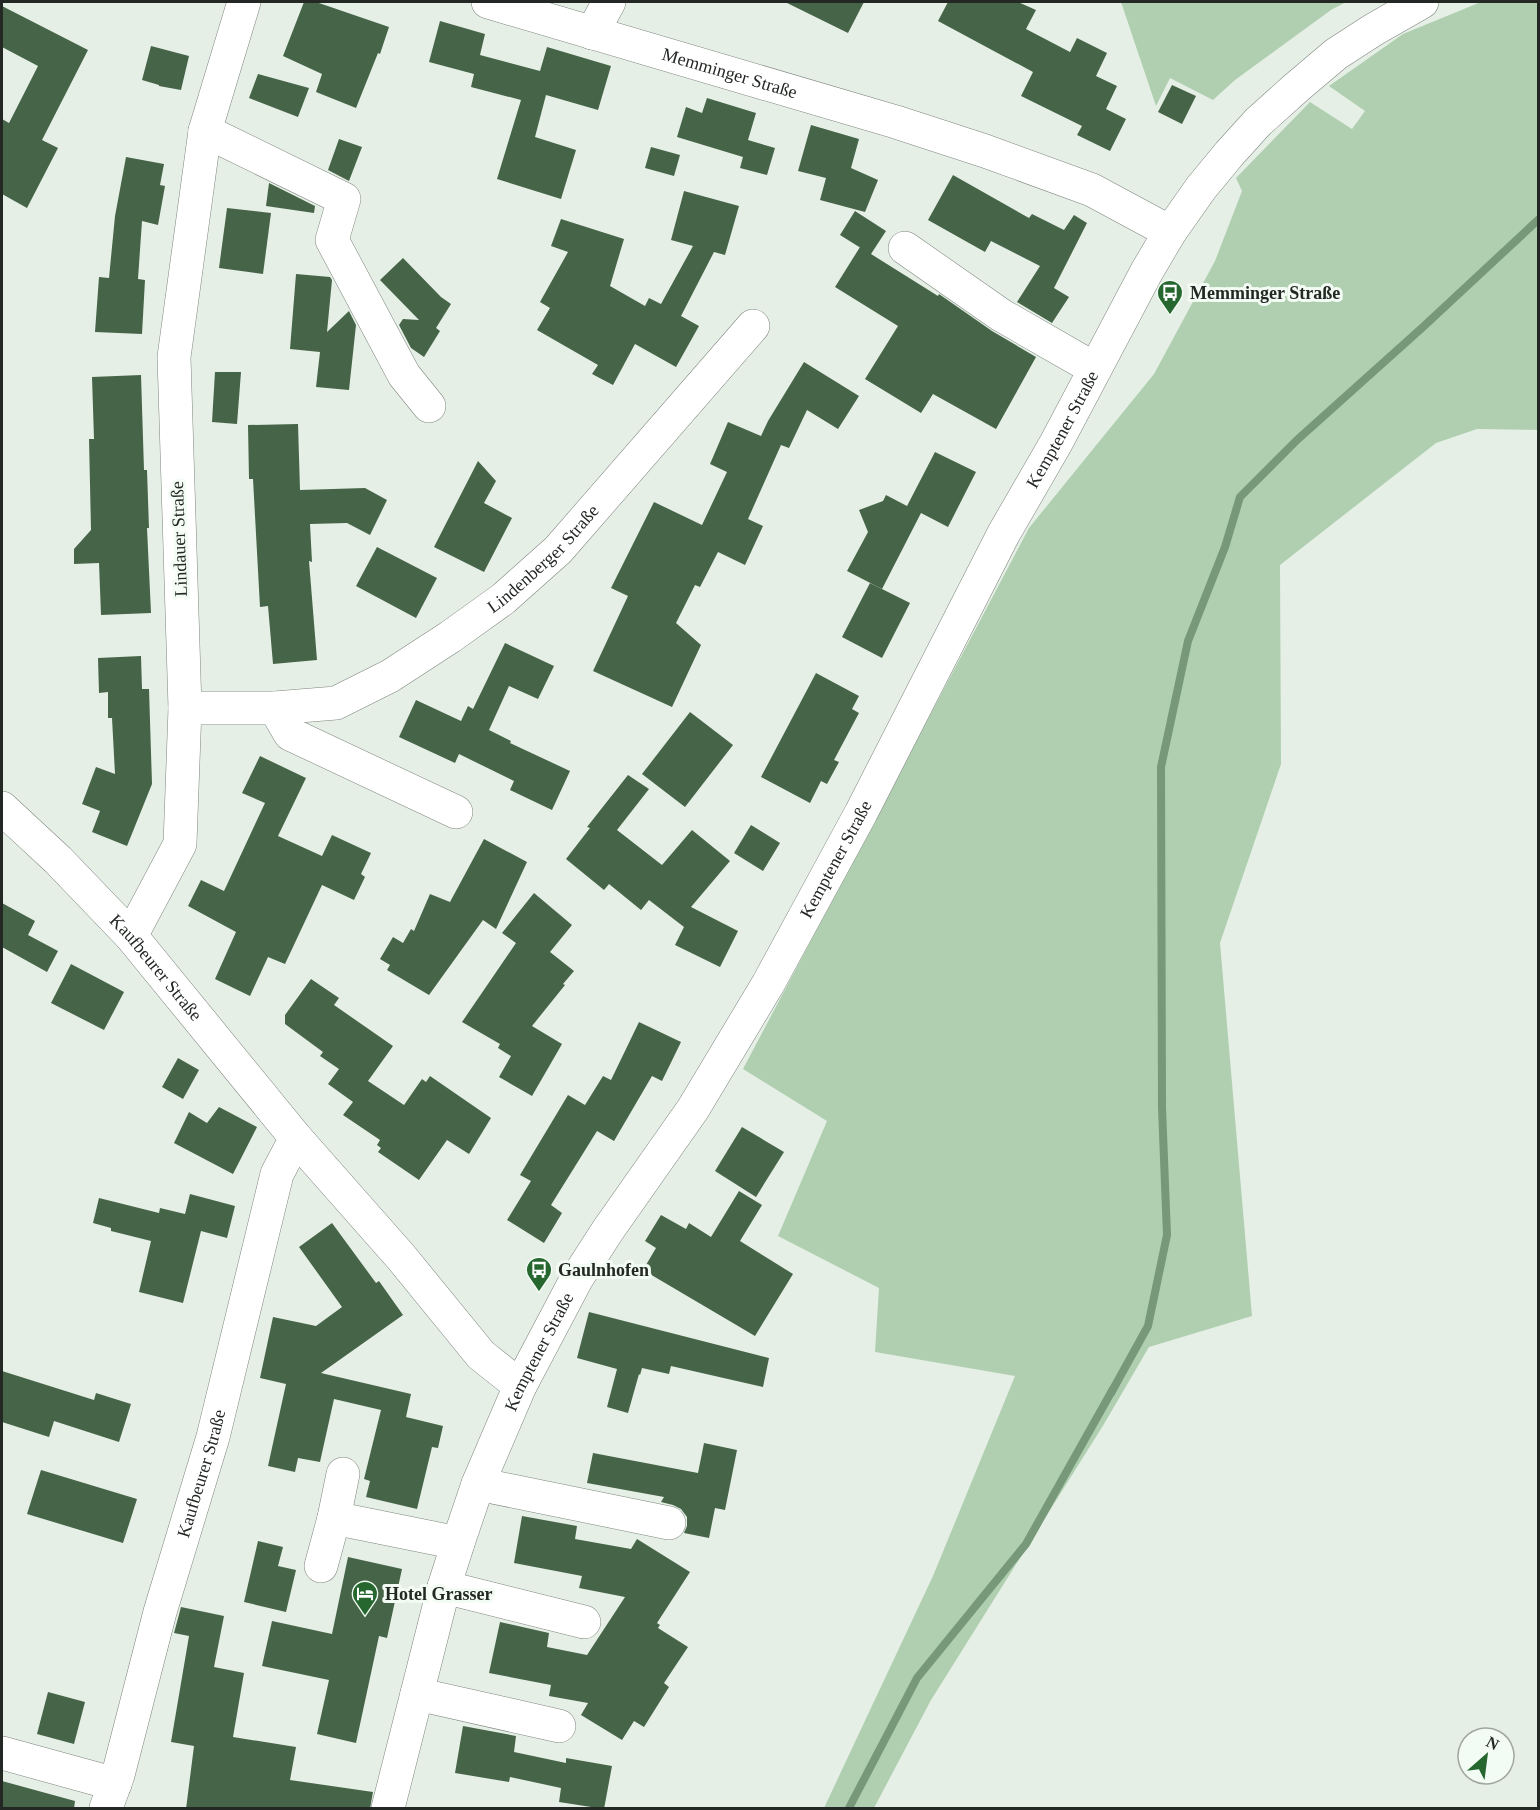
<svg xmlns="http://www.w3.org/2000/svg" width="1540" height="1810" viewBox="0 0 1540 1810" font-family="Georgia,serif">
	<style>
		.green { fill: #afcfb0 }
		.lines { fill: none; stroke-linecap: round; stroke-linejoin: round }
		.stream { stroke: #779879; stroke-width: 8 }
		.building { fill: #466548 }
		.minor-casing { stroke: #7e867f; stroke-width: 34 }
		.minor { stroke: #fff; stroke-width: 33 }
		.labels { text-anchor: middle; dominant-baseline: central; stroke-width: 6; stroke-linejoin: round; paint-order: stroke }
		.street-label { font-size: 18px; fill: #242824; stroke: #f3fcf4 }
		.poi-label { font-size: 18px; font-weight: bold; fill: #242824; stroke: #f3fcf4; text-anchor: start }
	</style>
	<rect width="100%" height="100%" fill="#e6efe6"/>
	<g class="green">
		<path d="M1121 2H1346L1331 10 1235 80 1213 100 1170 78 1156 106Z"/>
		<path d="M1481 2H1538V430L1477 429 1436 443 1280 565 1281 764 1220 943 1252 1316 1149 1347 1104 1424 931 1700 874 1808H824L933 1576 1015 1376 875 1352 879 1288 778 1236 827 1121 743 1069 1029 528 1154 374 1215 261 1242 191 1236 178 1310 102 1352 129 1365 111 1329 86 1403 34Z"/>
	</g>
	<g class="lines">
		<g class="stream">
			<path d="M1111 1393 1148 1326 1167 1235 1162 1108 1161 767 1188 641 1225 547 1240 497 1297 440 1423 327 1538 220"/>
			<path d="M849 1808 917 1678 1026 1544 1113 1389"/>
		</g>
	</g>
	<g class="building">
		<path d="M304 2H316L389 27 380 54 378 53 356 108 316 92 322 74 283 56Z"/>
		<path d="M785 2H864L848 33Z"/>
		<path d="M948 2H1018L1036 10 1026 29 1070 52 1077 38 1107 53 1096 76 1117 86 1106 109 1126 119 1110 151 1077 135 1082 126 1021 96 1033 72 938 21Z"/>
		<path d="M2 6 88 50 42 140 58 148 27 208 2 194V119L9 123 38 66 2 47Z"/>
		<path d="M440 21 485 34 480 55 540 71 547 47 611 66 598 110 546 95 535 137 576 150 561 199 497 179 521 100 471 87 474 74 429 62Z"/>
		<path d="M151 46 189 56 181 90 159 86V85L142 80Z"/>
		<path d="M258 74 309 88 298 117 249 98Z"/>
		<path d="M1172 85 1196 96 1182 124 1158 112Z"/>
		<path d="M707 98 756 113 748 140 775 148 767 175 740 168 744 153 743 157 677 137 686 107 702 113Z"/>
		<path d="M811 125 859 139 851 168 878 180 865 212 820 200 826 178 798 171Z"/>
		<path d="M339 139 362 147 349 181 328 170Z"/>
		<path d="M651 147 680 155 674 176 645 168Z"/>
		<path d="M126 157 164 164 160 185 165 186 158 225 142 221 138 279 145 280 142 334 95 332 99 277 109 278 115 216Z"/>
		<path d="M953 175 1029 218 1032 214 1064 230 1074 215 1087 223 1054 288 1069 297 1052 323 1017 302 1040 266 991 241 985 252 928 220Z"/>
		<path d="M269 183 315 206 314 213 266 206Z"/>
		<path d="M684 191 739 206 725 255 714 252 681 316 699 326 676 367 635 344 613 385 592 374 598 365 537 330 550 308 540 302 568 252 551 246 561 219 624 239 610 286 645 306 649 298 661 304 693 246 671 240Z"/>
		<path d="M227 208 271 213 263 274 219 268Z"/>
		<path d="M855 211 886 231 871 254 938 296 939 294 992 331 1036 357 996 429 933 394 921 413 865 379 898 326 835 287 860 247 864 250 840 235Z"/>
		<path d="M403 258 441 297 451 304 436 328 440 331 424 357 411 348 399 325 403 319 419 320 380 280Z"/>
		<path d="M296 274 330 277 332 280 327 332 349 311 356 325 349 390 316 387 320 352 290 349Z"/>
		<path d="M804 362 859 396 838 429 807 410 789 448 781 445 748 519 763 526 745 565 718 552 700 587 695 585 676 623 701 645 672 707 593 671 628 596 611 588 654 502 702 525 727 472 710 464 728 422 761 436 768 421Z"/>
		<path d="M215 372H241L237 424 212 422Z"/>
		<path d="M141 375 144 470H147L149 528H147L151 613 101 615 99 563 74 564V549L91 530 89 439H94L92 377Z"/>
		<path d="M298 424 300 490 365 488 387 500 370 535 347 523 310 524 312 562 309 561 317 660 273 664 268 606 260 607 253 479H249L248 425Z"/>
		<path d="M935 452 976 472 948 527 921 513 882 589 847 571 868 532 859 510 883 501 886 495 907 506Z"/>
		<path d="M478 461 496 481 484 503 512 518 484 572 434 547Z"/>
		<path d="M377 547 437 578 416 618 356 586Z"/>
		<path d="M870 583 910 603 882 658 842 637Z"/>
		<path d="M505 643 554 666 538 699 509 686 489 730 511 741 510 743 570 771 552 810 510 790 514 781 459 754 455 763 399 737 416 700 461 721 468 706 473 709Z"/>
		<path d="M141 656 142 689H149L152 784 127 846 92 832 100 811 82 804 96 767 115 774 112 718H108V692L99 693 98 658Z"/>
		<path d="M816 673 859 696 852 709 859 713 834 760 839 762 827 784 821 781 810 803 761 777Z"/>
		<path d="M690 712 733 745 685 807 642 774Z"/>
		<path d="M260 756 306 778 278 836 322 856 332 835 371 853 361 874 365 877 354 900 322 885 285 964 268 957 250 996 215 979 236 932 188 906 201 880 224 891 265 803 242 793Z"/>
		<path d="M628 775 649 789 617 830 662 865 692 830 730 861 691 907 738 931 720 967 675 945 684 927 649 900 641 910 609 884 604 890 566 859 590 828 587 827Z"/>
		<path d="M751 825 780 843 763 871 734 853Z"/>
		<path d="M484 839 527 862 496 929 483 920 429 995 387 970 390 965 380 959 393 937 403 943 411 929 414 931 430 894 450 902Z"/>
		<path d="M534 893 572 925 550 952 574 971 563 984 565 985 532 1026 562 1044 532 1096 499 1077 511 1056 498 1048 500 1044 462 1022 516 943 502 933Z"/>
		<path d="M2 903 35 921 28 935 58 951 47 972 2 947Z"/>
		<path d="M71 964 124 992 104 1030 51 1003Z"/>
		<path d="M311 979 339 998 334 1005 393 1046 368 1081 404 1105 422 1079 426 1082 430 1076 491 1118 469 1154 447 1140 419 1180 378 1152 381 1148 377 1145 380 1140 343 1115 353 1102 328 1084 339 1069 320 1056 323 1052 285 1024V1015Z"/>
		<path d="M639 1022 681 1042 662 1081 652 1076 614 1141 597 1131 551 1205 562 1213 544 1243 507 1220 531 1181 520 1175 568 1095 585 1105 603 1076 611 1080Z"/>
		<path d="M178 1058 199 1070 183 1099 162 1087Z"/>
		<path d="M219 1107 257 1127 233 1174 174 1143 189 1112 207 1123Z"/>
		<path d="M742 1127 784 1152 756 1197 715 1171Z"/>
		<path d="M739 1191 762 1205 740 1241 793 1274 755 1336 643 1270 656 1248 645 1241 661 1215 686 1229 689 1223 711 1237Z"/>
		<path d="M190 1194 235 1206 227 1238 201 1231 183 1303 139 1292 151 1241 111 1231V1228L93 1223 99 1198 159 1213 160 1208 185 1214Z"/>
		<path d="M332 1223 376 1283 379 1281 403 1315 321 1373 411 1394 406 1417 443 1426 438 1448 432 1447 417 1509 366 1497 370 1481 364 1479 381 1410 334 1399 320 1462 298 1458 295 1472 268 1466 286 1384 260 1378 273 1317 316 1326 342 1307 299 1247Z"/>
		<path d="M589 1312 769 1358 763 1387 671 1366 669 1374 642 1368 640 1375 639 1374 628 1413 607 1407 617 1369 577 1358Z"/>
		<path d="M2 1371 94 1400 96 1393 131 1404 119 1442 54 1421 49 1437 2 1422Z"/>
		<path d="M704 1443 737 1450 725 1510 715 1508 709 1538 684 1533 687 1526V1517L681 1509 673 1505 661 1502 664 1497 587 1483 593 1453 698 1473Z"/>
		<path d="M41 1470 137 1499 123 1543 27 1514Z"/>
		<path d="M522 1516 577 1526 575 1539 631 1549 637 1539 690 1572 657 1623 660 1625 658 1628 688 1647 664 1683 669 1687 644 1727 634 1721 622 1740 581 1715 588 1703 549 1696 551 1685 489 1673 500 1622 549 1633 547 1647 587 1655 625 1597 579 1588 582 1576 514 1563Z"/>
		<path d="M258 1541 283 1547 278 1566 296 1570 286 1612 244 1602Z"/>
		<path d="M348 1557 402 1569 387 1638 379 1636 356 1743 317 1734 329 1680 262 1666 272 1621 332 1634Z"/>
		<path d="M181 1607 224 1616 214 1667 244 1673 233 1737 296 1747 290 1780 373 1792 370 1809H186L194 1746 171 1742 189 1636 174 1633Z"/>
		<path d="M48 1692 85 1702 74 1744 37 1734Z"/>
		<path d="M463 1726 516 1736 514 1752 566 1763V1758L612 1766 604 1809 559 1802 561 1788 510 1777 509 1782 455 1773Z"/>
		<path d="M2 1781 75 1801 74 1809H2Z"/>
	</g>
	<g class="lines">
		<defs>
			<g id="minor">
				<path id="s1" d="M488 2 896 122 985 151 1092 190 1170 232"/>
				<path d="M592 33 609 2"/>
				<path d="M205 131 344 199 332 240 404 375 429 406"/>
				<path d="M905 248 1001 315 1095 369"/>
				<path id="s2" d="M185 708H275L336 703 390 676 450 637 503 599 558 550 753 326"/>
				<path d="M275 708 290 734 456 812"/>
				<path id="s3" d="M2 808 58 860 131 936 296 1138 401 1257 481 1355 520 1386"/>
				<path d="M131 936 180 844 185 708 174 357 205 131 244 2"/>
				<path d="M478 1484 669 1523"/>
				<path d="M334 1518 458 1543"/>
				<path d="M321 1566 334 1518 343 1474"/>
				<path d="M444 1587 584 1622"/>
				<path d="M417 1694 559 1726"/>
				<path d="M2 1753 115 1784"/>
				<path id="s4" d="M106 1808 118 1775 160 1612 213 1437 277 1174 296 1138"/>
				<path id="s5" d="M388 1808 444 1587 458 1543 478 1484 520 1386 577 1278 608 1230 693 1109 768 984 861 813 1004 533 1056 443 1147 271 1170 232 1201 188 1229 154 1258 122 1297 87 1336 54 1373 30 1422 2"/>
			</g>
		</defs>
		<use href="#minor" class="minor-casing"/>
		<use href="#minor" class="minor"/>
	</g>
	<defs>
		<symbol id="bus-pin" viewBox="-11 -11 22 30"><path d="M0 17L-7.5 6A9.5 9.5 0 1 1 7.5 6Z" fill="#266730" stroke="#f3fcf4"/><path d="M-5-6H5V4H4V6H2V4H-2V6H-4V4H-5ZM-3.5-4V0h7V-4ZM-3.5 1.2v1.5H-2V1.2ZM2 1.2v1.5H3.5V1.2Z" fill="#fff"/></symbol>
		<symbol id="hotel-pin" viewBox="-11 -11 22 30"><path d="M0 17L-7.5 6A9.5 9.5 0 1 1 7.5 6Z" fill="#266730" stroke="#f3fcf4"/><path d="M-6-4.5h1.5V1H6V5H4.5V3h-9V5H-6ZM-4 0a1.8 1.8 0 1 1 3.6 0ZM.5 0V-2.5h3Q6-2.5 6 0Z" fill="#fff"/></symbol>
	</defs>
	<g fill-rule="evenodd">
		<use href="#bus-pin" x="1155" y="278" width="30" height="40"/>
		<use href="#bus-pin" x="524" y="1255" width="30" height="40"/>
		<use href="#hotel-pin" x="350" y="1579" width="30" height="40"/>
	</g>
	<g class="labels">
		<g class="street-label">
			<text stroke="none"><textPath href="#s1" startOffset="252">Memminger Straße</textPath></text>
			<text stroke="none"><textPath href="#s5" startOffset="1544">Kemptener Straße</textPath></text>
			<text transform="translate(179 539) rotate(-92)">Lindauer Straße</text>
			<text stroke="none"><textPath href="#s2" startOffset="405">Lindenberger Straße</textPath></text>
			<text stroke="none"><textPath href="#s5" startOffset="1058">Kemptener Straße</textPath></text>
			<text stroke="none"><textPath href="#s3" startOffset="222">Kaufbeurer Straße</textPath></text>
			<text stroke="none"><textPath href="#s5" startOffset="482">Kemptener Straße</textPath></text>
			<text stroke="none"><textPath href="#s4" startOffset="348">Kaufbeurer Straße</textPath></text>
		</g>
		<g class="poi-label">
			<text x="1190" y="293">Memminger Straße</text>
			<text x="558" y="1270">Gaulnhofen</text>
			<text x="385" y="1594">Hotel Grasser</text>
		</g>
	</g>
	<rect width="1540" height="1810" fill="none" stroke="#242824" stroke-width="6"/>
	<g transform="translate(1486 1756) rotate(28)"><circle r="28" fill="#f3fcf4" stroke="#a0a7a1" stroke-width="1.5"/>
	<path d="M0-4.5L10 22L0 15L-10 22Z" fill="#266730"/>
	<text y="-9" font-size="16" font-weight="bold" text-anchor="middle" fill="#242824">N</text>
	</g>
</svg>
